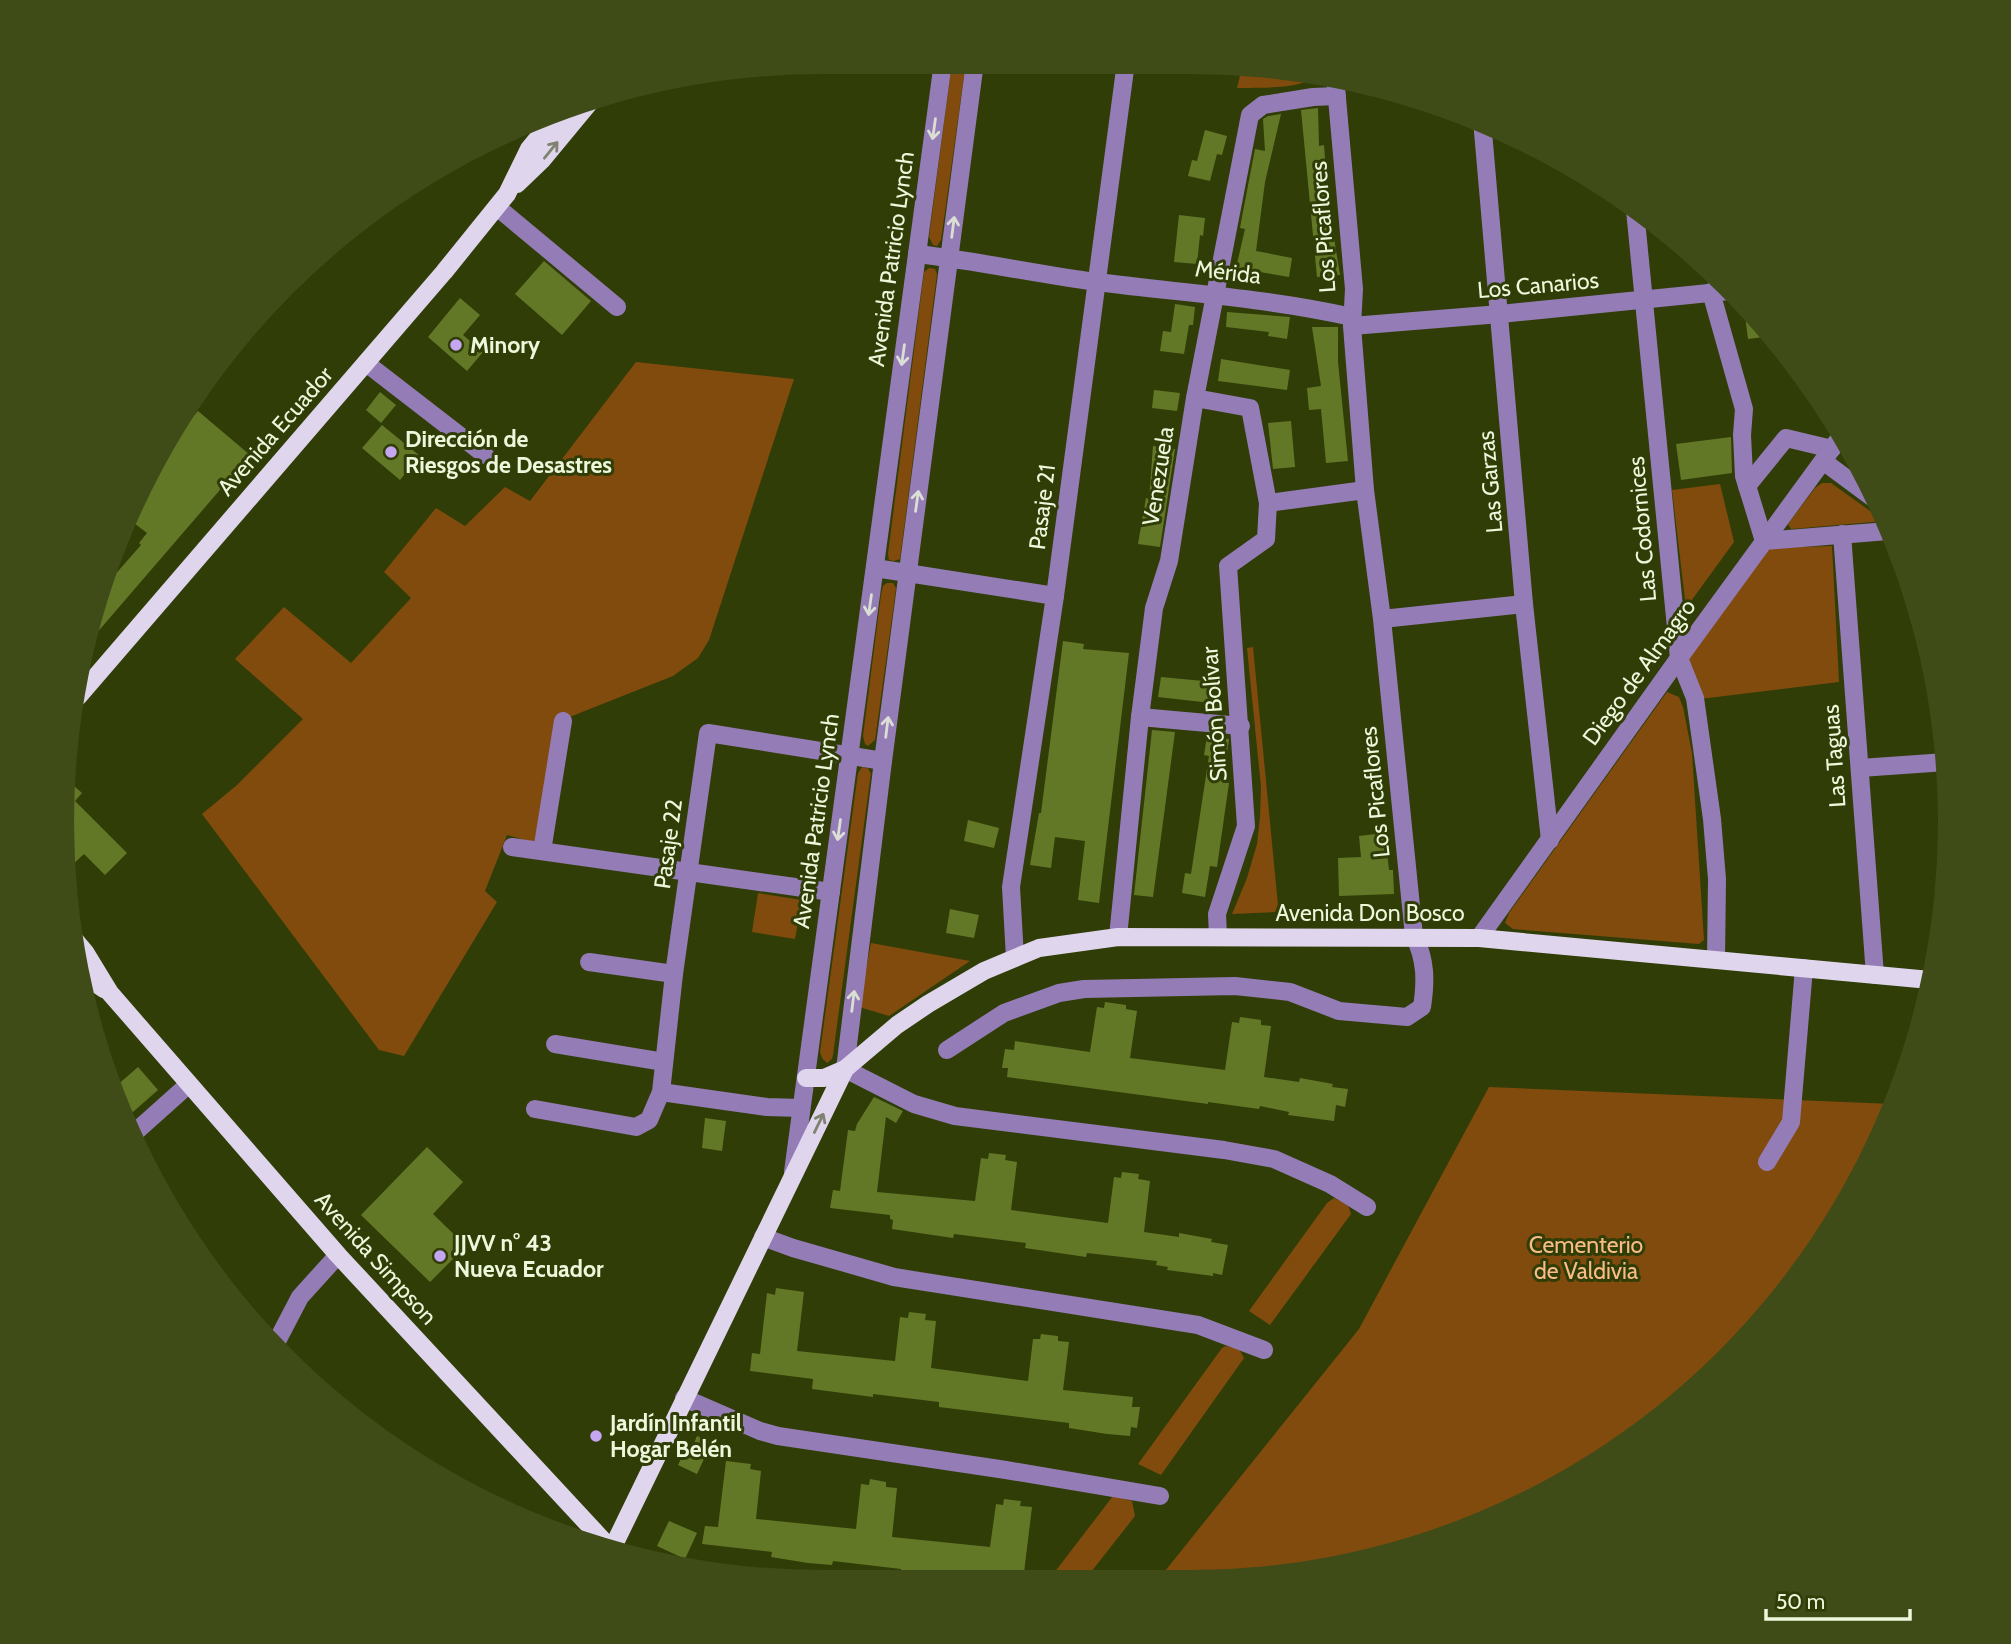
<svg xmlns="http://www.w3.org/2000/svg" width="2011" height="1644" viewBox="0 0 2011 1644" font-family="Cabin,sans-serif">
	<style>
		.green { fill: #804b0d }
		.building { fill: #637827 }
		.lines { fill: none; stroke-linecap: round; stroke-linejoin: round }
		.minor { stroke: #947cb6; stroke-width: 18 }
		.major { stroke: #dfd6ee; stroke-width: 18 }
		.oneway { stroke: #dbded4 }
		.oneway2 { stroke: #7f826f }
		.poi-dot { fill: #c5a7f1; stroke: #303d07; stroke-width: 2.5 }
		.labels { text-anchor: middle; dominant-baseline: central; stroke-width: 6; stroke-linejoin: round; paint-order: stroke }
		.street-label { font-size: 23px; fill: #edf7db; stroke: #303d07 }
		.poi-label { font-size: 23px; font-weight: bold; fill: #edf7db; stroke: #303d07; text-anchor: start }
		.park-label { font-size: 23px; fill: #f9bc85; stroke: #303d07 }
	</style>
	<rect width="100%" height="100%" fill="#303d07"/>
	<g class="green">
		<path d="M952 62H966L941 240 937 246 933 245 929 237Z"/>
		<path d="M1243 63 1317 73C1306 91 1257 87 1237 88Z"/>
		<path d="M929 268 935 269 937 274 900 559 894 561 889 560 888 554 924 272Z"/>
		<path d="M636 362 794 379 709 640 698 658 673 676 557 722 536 843 507 835 485 891 497 902 404 1056 379 1050 202 814 237 785 303 719 235 659 284 607 351 663 411 598 384 572 436 508 465 526 505 487 530 501Z"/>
		<path d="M1822 483H1831L1884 521 1791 529 1788 524 1815 488Z"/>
		<path d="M1720 484 1734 542 1686 608 1672 490Z"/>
		<path d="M1832 546 1839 682 1700 699 1688 656 1763 553 1772 548Z"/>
		<path d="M887 583H893L896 588 895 596 875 740 868 746 865 744 863 736 881 595 883 586Z"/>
		<path d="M1253 647 1278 905 1275 912 1232 914 1247 878 1257 844 1260 817 1261 787 1247 648Z"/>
		<path d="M1667 692 1679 697 1683 707 1692 753 1704 940 1699 944 1513 929 1505 923 1509 913Z"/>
		<path d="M862 767 868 768 871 774 870 780 833 1055 832 1059 827 1063 822 1058 820 1052 858 773Z"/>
		<path d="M758 893 802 900 795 939 752 932Z"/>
		<path d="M871 943 970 961 889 1016 859 1007Z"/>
		<path d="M1489 1087 1892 1104 1848 1203 1761 1324 1652 1426 1525 1504 1386 1557 1238 1581H1157L1359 1329Z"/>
		<path d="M1334 1198 1348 1205 1351 1214 1270 1325 1249 1311 1327 1203Z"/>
		<path d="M1226 1346 1239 1349 1244 1358 1161 1475 1138 1464 1222 1348Z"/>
		<path d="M1113 1496 1132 1501 1135 1516 1084 1581H1064L1054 1573Z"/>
	</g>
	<g class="building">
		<path d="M1318 108 1319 146 1324 145 1328 201 1340 275 1317 277 1301 110Z"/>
		<path d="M1281 114 1265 182 1256 251 1292 258 1289 277 1236 268 1245 229 1240 228 1242 217 1255 149 1265 151 1263 119 1268 116Z"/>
		<path d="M1205 130 1227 136 1222 155 1217 154 1210 181 1188 176 1192 160 1197 161Z"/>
		<path d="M1179 215 1205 218 1203 236 1200 235 1197 264 1174 262Z"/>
		<path d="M544 261 591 301 562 335 515 294Z"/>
		<path d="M460 298 480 315 463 335 483 352 467 371 428 337Z"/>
		<path d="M1175 304 1195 307 1193 325H1189L1184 354 1160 351 1163 331 1171 332Z"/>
		<path d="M1744 307 1754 318 1771 336 1748 339Z"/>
		<path d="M1227 312 1290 317 1287 339 1268 336 1269 332 1226 327Z"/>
		<path d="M1312 327H1338V362L1348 461 1326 463 1321 409 1309 410 1307 388 1321 386Z"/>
		<path d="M1221 359 1290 370 1287 390 1218 381Z"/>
		<path d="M1154 390 1180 393 1177 411 1152 408Z"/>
		<path d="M380 392 396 405 381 423 366 410Z"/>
		<path d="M198 411 250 455 89 642 98 594 141 545 139 543 147 533 130 520 164 450Z"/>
		<path d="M1291 421 1295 467 1273 469 1268 423Z"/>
		<path d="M382 425 420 456 400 480 362 448Z"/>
		<path d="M1731 437 1732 473 1681 480 1676 444Z"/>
		<path d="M1153 446 1175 449 1160 547 1138 544 1146 498 1149 499Z"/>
		<path d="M1063 641 1084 644 1083 649 1129 653 1099 903 1078 900 1085 841 1055 837 1051 868 1030 865 1039 813H1041Z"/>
		<path d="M1161 677 1214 682 1211 703 1158 697Z"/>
		<path d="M1152 730 1175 732 1153 897 1134 895Z"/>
		<path d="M1207 736 1229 739 1223 783H1229L1217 867 1210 866 1205 897 1182 893 1185 873 1191 874 1209 756 1204 755Z"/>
		<path d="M63 776 82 793 75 801 127 853 105 875 84 854 69 868Z"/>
		<path d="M968 820 999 828 994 848 964 841Z"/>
		<path d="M1385 833 1389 870H1393L1394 894 1339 896 1338 858 1361 857 1359 836Z"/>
		<path d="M950 909 979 915 974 938 946 933Z"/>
		<path d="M1105 1002 1126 1005V1009L1137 1011 1130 1058 1225 1070 1232 1022 1239 1023 1240 1017 1261 1020V1025L1271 1026 1264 1077 1299 1082 1300 1078 1333 1084 1332 1087 1348 1089 1345 1107 1336 1105 1334 1121 1288 1115 1289 1112 1260 1106 1259 1109 1208 1102V1104L1007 1077 1008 1068H1002L1005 1049 1014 1050 1015 1041 1090 1052 1097 1007 1104 1008Z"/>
		<path d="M138 1067 158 1090 126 1118 115 1087Z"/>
		<path d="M874 1097 903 1111 896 1123 886 1117 877 1192 975 1201 981 1158 988 1159 989 1153 1006 1155 1005 1160 1017 1162 1011 1210 1108 1223 1114 1177 1121 1178 1122 1172 1139 1174 1138 1179 1150 1181 1144 1232 1179 1237V1233L1212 1239 1211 1242 1228 1245 1222 1275 1213 1273V1276L1167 1270 1168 1267 1156 1265 1157 1261 1087 1253 1086 1257 1025 1248 1026 1243 954 1234 953 1238 892 1229 893 1220 890 1219V1215L830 1208 833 1190 840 1191 848 1130 855 1131 857 1124Z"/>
		<path d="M705 1118 726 1121 722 1151 702 1148Z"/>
		<path d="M427 1147 463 1182 433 1214 466 1246 430 1282 361 1215Z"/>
		<path d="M776 1288 804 1292 797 1351 895 1361 900 1317 908 1318 909 1312 926 1314 925 1320 936 1321 931 1368 1028 1381 1033 1339H1040L1041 1334 1058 1336V1341L1069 1342 1063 1390 1133 1397 1132 1407H1140L1137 1428 1131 1427 1130 1436 1107 1434 1069 1428V1423L939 1407V1402L873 1394V1397L812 1389 813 1379 750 1371 752 1353 760 1354 767 1293 775 1295Z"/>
		<path d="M697 1436 712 1442 697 1474 678 1465 688 1444 693 1446Z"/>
		<path d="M726 1461 751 1464 750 1469 761 1471 756 1519 856 1529 861 1484 869 1485 870 1479 886 1482V1487L897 1488 892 1537 990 1547 996 1504 1003 1505 1004 1499 1021 1501 1020 1506 1032 1507 1023 1581H946L901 1574V1569L833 1561 832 1565 808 1563 771 1557 772 1552 702 1544 705 1526 718 1527Z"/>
		<path d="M669 1521 697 1533 685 1559 657 1546Z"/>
	</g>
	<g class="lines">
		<g class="minor">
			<path d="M975 62 883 761 845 1069 914 1104 955 1116 1224 1150 1274 1159 1330 1184 1367 1207"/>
			<path d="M1482 120 1524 604 1550 840"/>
			<path d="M497 207 617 307"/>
			<path d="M1635 210 1679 658 1695 698 1712 819 1717 879 1716 960"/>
			<path d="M917 254C977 261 1037 274 1097 282 1182 293 1268 298 1352 317"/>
			<path d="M1711 292 1744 409 1742 435 1744 476 1764 541 1888 531"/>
			<path d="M1352 326 1500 314 1729 291"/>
			<path d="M366 363 485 455"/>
			<path d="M1195 398 1250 408 1268 503 1266 539 1228 566 1246 826 1217 914 1218 936"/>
			<path d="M1823 461 1877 501"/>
			<path d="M1747 486 1786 438 1832 449"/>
			<path d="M1268 503 1365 490"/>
			<path d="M1842 534 1875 975"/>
			<path d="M875 568 1055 596"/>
			<path d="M1382 619 1524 604"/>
			<path d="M1140 717 1241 726"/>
			<path d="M1860 768 1946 762"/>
			<path d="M512 847 831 892"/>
			<path d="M542 851 563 721"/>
			<path d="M1118 937 1140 717 1154 608 1169 561 1195 398 1250 115 1263 105 1313 97 1337 96"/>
			<path d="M1479 938 1679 658 1841 436"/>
			<path d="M1015 958 1011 887 1055 596 1126 62"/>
			<path d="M589 962 674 974"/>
			<path d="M555 1044 664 1062"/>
			<path d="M947 1050 1004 1013 1059 993 1084 989 1235 986 1290 992 1339 1011 1407 1017 1422 1007C1426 981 1426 960 1414 936L1382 619 1365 490 1352 326 1354 289 1335 76"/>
			<path d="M661 1092 767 1107 801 1108"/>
			<path d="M535 1109 636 1127 649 1120 661 1092 674 974 708 733 883 761"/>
			<path d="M132 1135 189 1084"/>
			<path d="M1767 1162 1791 1122 1804 968"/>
			<path d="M793 1172 943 62"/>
			<path d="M763 1237 793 1248 894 1277 1198 1325 1264 1350"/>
			<path d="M276 1343 300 1297 338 1255"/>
			<path d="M684 1398 760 1431 778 1436 1006 1470 1160 1496"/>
		</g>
		<g class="major">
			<path d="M517 184 542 160 590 102"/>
			<path d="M78 697 444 272 507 194 529 149 556 116"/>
			<path d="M74 939 85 952 110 993 338 1255 612 1550"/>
			<path d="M76 970 104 989"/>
			<path d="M806 1078H824L845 1069 897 1025 928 1004 984 971 1039 948 1118 937 1479 938 1930 980"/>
			<path d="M611 1551 845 1069"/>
		</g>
	</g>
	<defs><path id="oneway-shaft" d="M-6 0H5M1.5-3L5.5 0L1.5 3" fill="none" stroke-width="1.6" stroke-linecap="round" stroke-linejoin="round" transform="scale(1.75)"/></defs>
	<g class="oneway">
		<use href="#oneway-shaft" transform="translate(934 129) rotate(98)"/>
		<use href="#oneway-shaft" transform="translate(953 227) rotate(-83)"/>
		<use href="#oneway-shaft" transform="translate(903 355) rotate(98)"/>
		<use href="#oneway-shaft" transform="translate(917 501) rotate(-82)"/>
		<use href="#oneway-shaft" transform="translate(870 605) rotate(98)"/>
		<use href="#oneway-shaft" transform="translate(887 727) rotate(-83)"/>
		<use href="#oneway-shaft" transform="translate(839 830) rotate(98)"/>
		<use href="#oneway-shaft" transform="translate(853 1001) rotate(-83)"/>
	</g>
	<g class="oneway2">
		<use href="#oneway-shaft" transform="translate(551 150) rotate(-51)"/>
		<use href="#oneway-shaft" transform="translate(819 1123) rotate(-64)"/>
	</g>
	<g class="poi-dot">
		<circle cx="456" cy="345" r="7"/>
		<circle cx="391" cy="452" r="7"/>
		<circle cx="440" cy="1256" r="7"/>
		<circle cx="596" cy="1436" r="7"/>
	</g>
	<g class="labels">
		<g class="street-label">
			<text transform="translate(1323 227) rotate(-94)">Los Picaflores</text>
			<text transform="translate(891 259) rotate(-82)">Avenida Patricio Lynch</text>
			<text transform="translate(1228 272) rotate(7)">Mérida</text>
			<text transform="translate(1538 285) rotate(-5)">Los Canarios</text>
			<text transform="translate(275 431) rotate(-49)">Avenida Ecuador</text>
			<text transform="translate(1158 476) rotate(-81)">Venezuela</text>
			<text transform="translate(1490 482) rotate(-95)">Las Garzas</text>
			<text transform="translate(1042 507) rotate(-83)">Pasaje 21</text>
			<text transform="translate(1642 529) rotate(-95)">Las Codornices</text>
			<text transform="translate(1639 672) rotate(-54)">Diego de Almagro</text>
			<text transform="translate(1214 714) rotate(-94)">Simón Bolívar</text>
			<text transform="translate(1834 756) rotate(-94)">Las Taguas</text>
			<text transform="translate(1375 792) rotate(-96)">Los Picaflores</text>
			<text transform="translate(816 821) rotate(-82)">Avenida Patricio Lynch</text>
			<text transform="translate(668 844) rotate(-82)">Pasaje 22</text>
			<text x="1370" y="913">Avenida Don Bosco</text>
			<text transform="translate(376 1258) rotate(48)">Avenida Simpson</text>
		</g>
		<g class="poi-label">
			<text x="470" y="345">Minory</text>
			<text x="405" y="439">Dirección de<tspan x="405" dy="26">Riesgos de Desastres</tspan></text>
			<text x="454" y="1243">JJVV n° 43<tspan x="454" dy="26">Nueva Ecuador</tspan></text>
			<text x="610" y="1423">Jardín Infantil<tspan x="610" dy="26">Hogar Belén</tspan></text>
		</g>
		<g class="park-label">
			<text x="1586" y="1245">Cementerio<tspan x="1586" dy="26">de Valdivia</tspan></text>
		</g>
	</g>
	<path d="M0 0H2011V1644H0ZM822 74H1190A748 748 0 0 1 1938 822V822A748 748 0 0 1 1190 1570H822A748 748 0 0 1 74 822V822A748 748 0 0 1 822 74Z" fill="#3f4c18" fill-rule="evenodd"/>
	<path d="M1766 1609v10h144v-10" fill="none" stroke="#edf7db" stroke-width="3.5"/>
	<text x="1776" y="1609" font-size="21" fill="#edf7db" stroke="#303d07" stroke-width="5" paint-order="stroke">50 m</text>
</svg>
